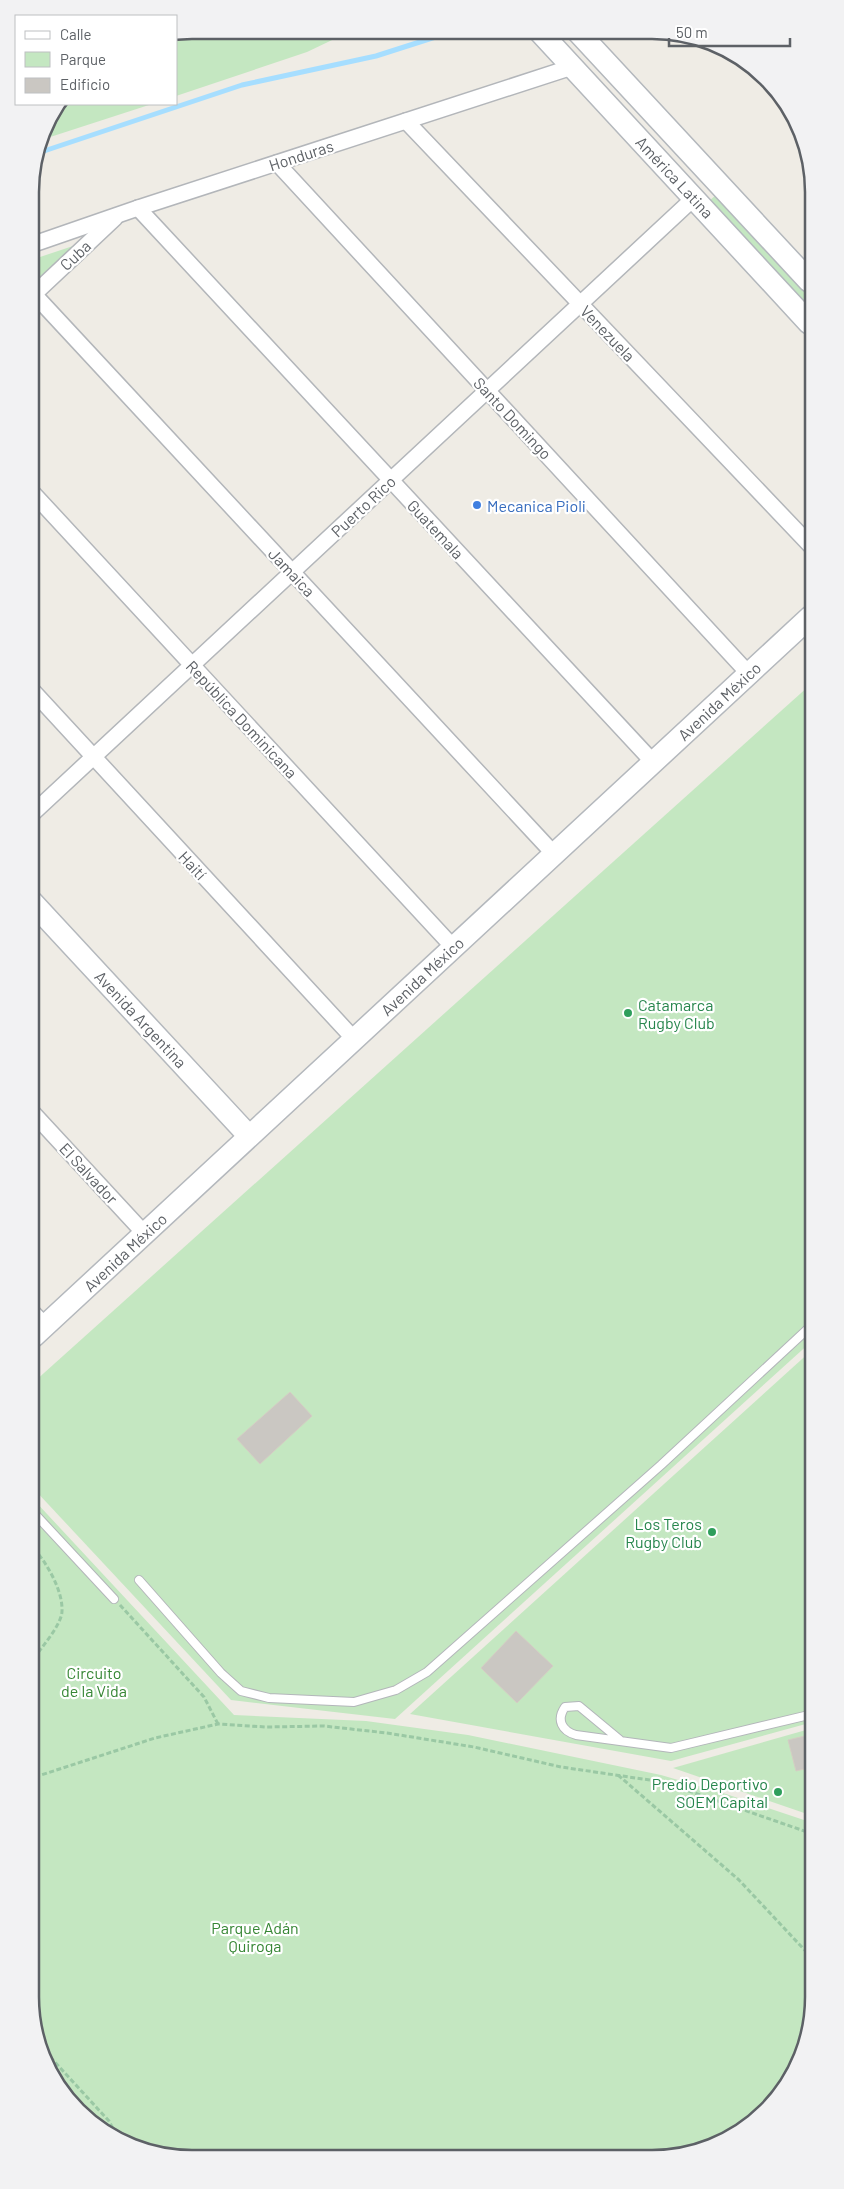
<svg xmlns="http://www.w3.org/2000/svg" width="844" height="2189" viewBox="0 0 844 2189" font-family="Barlow,sans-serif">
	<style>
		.green { fill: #c4e7c1 }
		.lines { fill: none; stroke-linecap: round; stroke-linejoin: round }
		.stream { stroke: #a6deff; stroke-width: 5 }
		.building { fill: #cac7c2; stroke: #d4cec3 }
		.lane-casing { stroke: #b3b6ba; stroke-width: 10 }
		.street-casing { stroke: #b3b6ba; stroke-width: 18 }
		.secondary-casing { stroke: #b4b8bd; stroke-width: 24 }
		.path { stroke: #9ac8a4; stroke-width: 3; stroke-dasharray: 5 2.5; stroke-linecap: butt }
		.lane { stroke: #fff; stroke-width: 8 }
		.street { stroke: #fff; stroke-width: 15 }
		.secondary { stroke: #fff; stroke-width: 21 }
		.shop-dot { fill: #3f7fe0; stroke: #fff; stroke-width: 2 }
		.leisure-dot { fill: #2e9e5b; stroke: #fff; stroke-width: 2 }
		.labels { text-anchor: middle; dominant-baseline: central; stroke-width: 4.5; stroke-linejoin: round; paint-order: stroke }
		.street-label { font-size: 16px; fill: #5d6166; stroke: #fff }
		.shop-label { font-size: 16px; fill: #366cbe; stroke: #fff; text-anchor: start }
		.leisure-label { font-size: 16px; fill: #27864d; stroke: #fff; text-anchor: end }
		.park-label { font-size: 16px; fill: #368634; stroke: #fff }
		.rim { fill: none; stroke: #5d6166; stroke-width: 2.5 }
	</style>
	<rect width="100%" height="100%" fill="#efece5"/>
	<g class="green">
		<path d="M192 30 351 31 307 52 176 96V33Z"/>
		<path d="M59 104H152L41 140 47 120Z"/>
		<path d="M717 194 809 295V310L708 202Z"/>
		<path d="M76 245 31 287V260Z"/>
		<path d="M810 685 812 1341 395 1719 231 1700 34 1489V1382Z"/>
		<path d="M812 1350 813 1722 671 1761 410 1714Z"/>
		<path d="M34 1500 234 1715 366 1721 468 1735 661 1775 726 1794 813 1823 814 2007 805 2049 780 2096 742 2132 694 2154 161 2156 120 2142 78 2112 35 2039Z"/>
		<path d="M813 1728V1816L673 1768Z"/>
	</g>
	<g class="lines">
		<path class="stream" d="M38 153 242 85 376 56 451 32"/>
	</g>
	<g class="building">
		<path d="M290 1392 312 1416 260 1464 237 1439Z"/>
		<path d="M516 1631 553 1666 517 1703 481 1668Z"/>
		<path d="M813 1734V1767L796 1771 788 1740Z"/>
	</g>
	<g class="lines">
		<defs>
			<g id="lane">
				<path d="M34 1513 114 1599"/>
				<path d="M139 1580 221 1673 241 1691 269 1698 354 1702 396 1690 427 1672 661 1465 812 1325"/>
				<path d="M620 1740 579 1706 565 1707C556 1720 562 1731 576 1735L671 1748 813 1714"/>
			</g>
			<g id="street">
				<path d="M406 121 810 545"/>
				<path d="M277 163 749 674"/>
				<path d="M138 208 653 762"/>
				<path d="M31 245 138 208 572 67"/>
				<path d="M31 291 554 854"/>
				<path d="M31 297 115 218"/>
				<path d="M31 491 453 947"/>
				<path d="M32 690 354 1039"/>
				<path d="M32 814 694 198"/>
				<path d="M33 1113 144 1233"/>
				<path d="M33 1313 45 1325"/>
			</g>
			<g id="secondary">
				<path d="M540 32 809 323"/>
				<path d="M578 32 809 281"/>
				<path d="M32 902 249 1136"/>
				<path d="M34 1336 810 617"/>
			</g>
		</defs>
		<use href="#lane" class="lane-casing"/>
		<use href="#street" class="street-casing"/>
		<use href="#secondary" class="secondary-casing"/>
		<g class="path">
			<path d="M34 1549C47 1563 63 1591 62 1611 62 1624 42 1647 34 1658"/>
			<path d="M120 1605 204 1697 218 1724"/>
			<path d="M618 1775 739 1880 814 1960"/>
			<path d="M35 1777 155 1738 218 1724 266 1727 324 1726 387 1733 474 1747 561 1767 663 1782 813 1834"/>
			<path d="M40 2046 109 2121 120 2142"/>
		</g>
		<use href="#lane" class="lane"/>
		<use href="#street" class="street"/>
		<use href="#secondary" class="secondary"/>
	</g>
	<circle class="shop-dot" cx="477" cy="505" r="5"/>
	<g class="leisure-dot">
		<circle cx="628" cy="1013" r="5"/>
		<circle cx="712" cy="1532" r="5"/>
		<circle cx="778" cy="1792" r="5"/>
	</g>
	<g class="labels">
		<g class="street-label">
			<text transform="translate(301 155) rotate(-18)">Honduras</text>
			<text transform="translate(675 177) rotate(47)">América Latina</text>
			<text transform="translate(75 255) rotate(-43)">Cuba</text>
			<text transform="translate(608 333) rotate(46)">Venezuela</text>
			<text transform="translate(513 418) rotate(47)">Santo Domingo</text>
			<text transform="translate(363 506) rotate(-43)">Puerto Rico</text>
			<text transform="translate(436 529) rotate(47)">Guatemala</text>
			<text transform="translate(292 572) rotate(47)">Jamaica</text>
			<text transform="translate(719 701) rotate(-43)">Avenida México</text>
			<text transform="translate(242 719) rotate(47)">República Dominicana</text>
			<text transform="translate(193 865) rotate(47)">Haití</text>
			<text transform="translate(422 976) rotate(-43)">Avenida México</text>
			<text transform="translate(141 1019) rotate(47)">Avenida Argentina</text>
			<text transform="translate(89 1173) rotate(47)">El Salvador</text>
			<text transform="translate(125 1252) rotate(-43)">Avenida México</text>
		</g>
		<g class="shop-label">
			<text x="487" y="505">Mecanica Pioli</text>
		</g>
		<g class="leisure-label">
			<text x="638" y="1004" text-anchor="start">Catamarca<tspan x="638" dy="18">Rugby Club</tspan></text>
			<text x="702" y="1523">Los Teros<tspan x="702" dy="18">Rugby Club</tspan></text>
			<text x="768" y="1783">Predio Deportivo<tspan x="768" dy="18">SOEM Capital</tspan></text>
		</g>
		<g class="park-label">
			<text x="94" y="1672">Circuito<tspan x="94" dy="18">de la Vida</tspan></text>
			<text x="255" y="1927">Parque Adán<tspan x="255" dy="18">Quiroga</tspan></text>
		</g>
	</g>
	<path d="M0 0H844V2189H0ZM192 39H652A153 153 0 0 1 805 192V1997A153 153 0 0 1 652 2150H192A153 153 0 0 1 39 1997V192A153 153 0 0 1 192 39Z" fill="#f2f2f3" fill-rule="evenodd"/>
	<path class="rim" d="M192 39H652A153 153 0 0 1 805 192V1997A153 153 0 0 1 652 2150H192A153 153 0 0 1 39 1997V192A153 153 0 0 1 192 39Z"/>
	<rect x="15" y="15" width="162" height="90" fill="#ffffff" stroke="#bec0c2"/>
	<rect x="25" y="31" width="25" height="8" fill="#ffffff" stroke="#bec0c2"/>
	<text x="60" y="40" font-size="15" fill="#5d6166">Calle</text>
	<rect x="25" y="52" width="25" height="15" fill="#c4e7c1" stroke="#bec0c2"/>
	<text x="60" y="65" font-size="15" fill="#5d6166">Parque</text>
	<rect x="25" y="78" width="25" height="15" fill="#cac7c2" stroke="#bec0c2"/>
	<text x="60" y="90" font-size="15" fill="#5d6166">Edificio</text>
	<path d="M669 38v8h121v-8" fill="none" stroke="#5d6166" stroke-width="2.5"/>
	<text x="676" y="38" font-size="15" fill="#5d6166" stroke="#ffffff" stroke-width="4" paint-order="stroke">50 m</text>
</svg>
